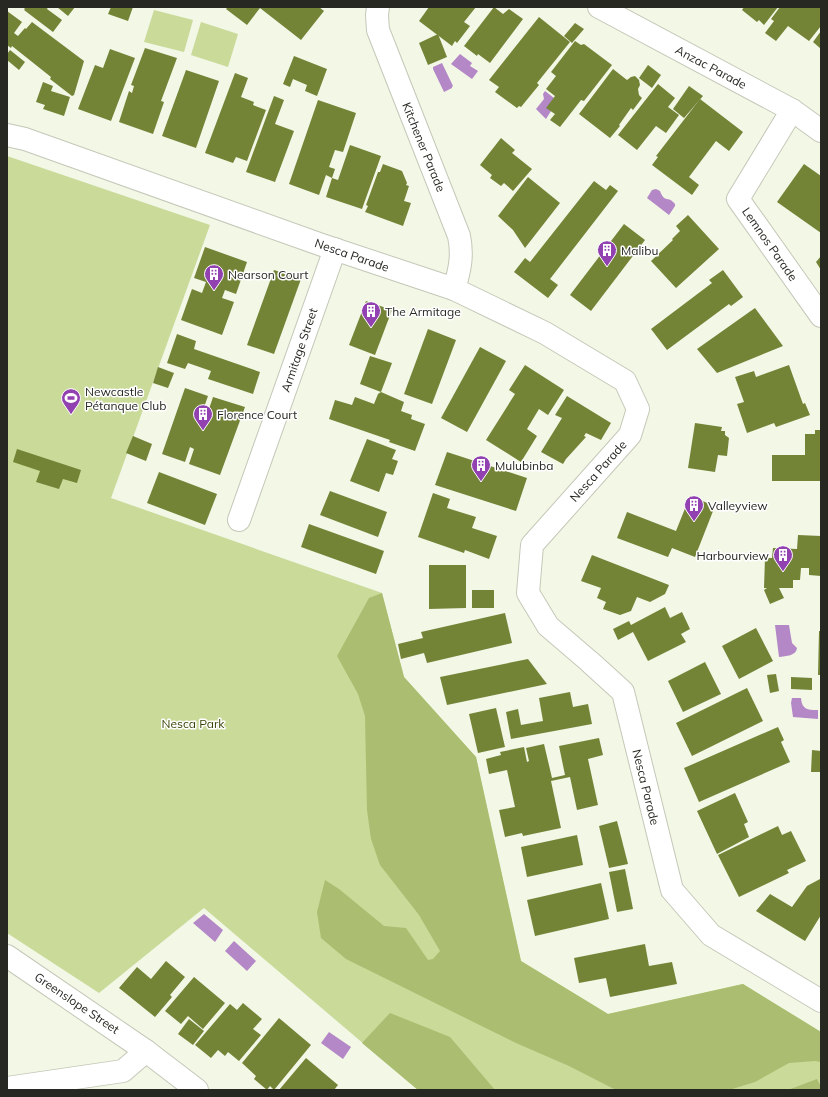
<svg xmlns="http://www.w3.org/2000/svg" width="828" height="1097" viewBox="0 0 828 1097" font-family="Mulish,sans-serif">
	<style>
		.green { fill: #c9da99 }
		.forest { fill: #aabd70 }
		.water { fill: #b487c7 }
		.building { fill: #738437 }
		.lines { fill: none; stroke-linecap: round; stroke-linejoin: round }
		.minor-casing { stroke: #c4c8b8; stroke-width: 24 }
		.minor { stroke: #fff; stroke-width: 22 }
		.labels { text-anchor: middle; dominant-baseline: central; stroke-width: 3; stroke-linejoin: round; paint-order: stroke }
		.street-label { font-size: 12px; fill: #262821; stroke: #fff }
		.poi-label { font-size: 12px; fill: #262821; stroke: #fff; text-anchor: start }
		.park-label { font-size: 12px; fill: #384307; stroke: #fff }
	</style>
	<rect width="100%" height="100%" fill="#f2f7e6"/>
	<g class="green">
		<path d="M154 10 193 20 184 52 144 42Z"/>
		<path d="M201 22 238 34 228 67 191 55Z"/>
		<path d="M7 156 210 225 111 498 382 593 404 677 476 757 521 961 608 1014 743 984 821 1032V1090H418L204 908 99 993 7 933Z"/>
	</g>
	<g class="forest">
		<path d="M382 593 404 677 476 757 521 961 608 1014 743 984 821 1032V1062L815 1061 789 1063 755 1082 729 1090H616L569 1066 516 1043 346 959 321 938 317 912 325 880 339 889 384 926 406 928 428 960 433 959 440 951 419 915 380 865 371 839 367 810 365 716 358 694 337 656 369 598Z"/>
		<path d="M390 1013 450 1037 495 1090H418L362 1043Z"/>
		<path d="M817 1079 821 1087V1090H788Z"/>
	</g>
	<g class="water">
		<path d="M460 54 472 63 470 66 478 71 472 79 451 64Z"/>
		<path d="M442 63 453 86 452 87V88L444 92 433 69V67Z"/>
		<path d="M545 91 554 98 547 108 551 111 546 119 536 109 544 99 543 94Z"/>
		<path d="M656 189 660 191C665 204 668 195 675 204V206L669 215 647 198 652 190Z"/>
		<path d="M775 625H789L792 643 797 648C796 656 786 656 779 657Z"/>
		<path d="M792 698H801C802 710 808 710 818 710V719L793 717 791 703Z"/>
		<path d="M204 914 223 930 215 942 193 923Z"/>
		<path d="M234 941 256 961 247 971 225 951Z"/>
		<path d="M329 1032 351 1047 343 1059 321 1043Z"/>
	</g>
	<g class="building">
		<path d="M23 7H48L47 9 62 20 53 32 24 10 25 9Z"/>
		<path d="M57 7H75L68 16Z"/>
		<path d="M111 7H133L128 21 108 14Z"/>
		<path d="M228 7H319L324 11 301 40 260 8 247 25 226 9Z"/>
		<path d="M429 7H476L464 22 470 26 457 43 455 41 452 46 419 21Z"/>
		<path d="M494 7 503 14 509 9 523 19 490 63 478 54 477 56 464 46Z"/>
		<path d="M744 7H778L764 25 759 20 757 22 742 10Z"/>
		<path d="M780 7H821V26L809 41 788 26 776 41 765 33 774 21 771 19Z"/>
		<path d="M7 11 22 22 14 33 18 36 25 28 26 29 32 22 84 61 74 95 72 96 50 79 51 77 12 46 11 48 7 45Z"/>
		<path d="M539 17 570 42 537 83 539 85 521 107 519 106 517 108 495 92 499 87 489 80Z"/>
		<path d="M575 23 584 29 572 43 564 36Z"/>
		<path d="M821 31V49L813 42Z"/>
		<path d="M438 34 447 57 428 65 419 43Z"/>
		<path d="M575 41 581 45 584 44 612 65 584 101 581 100 560 127 550 120 555 114 546 108 555 96 546 89 556 76 551 72Z"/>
		<path d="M145 48 177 58 161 101 164 102 153 134 119 122 129 91 132 93 134 86 131 85Z"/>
		<path d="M110 49 135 58 111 121 78 109 95 65 103 68Z"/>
		<path d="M10 50 25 62 19 70 7 60V54Z"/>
		<path d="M294 56 327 69 317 96 305 91 307 85 293 79 290 87 283 84Z"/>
		<path d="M648 65 661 75 652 88 639 78Z"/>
		<path d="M613 69 627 80 631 77 635 76 639 80 640 85 638 89 639 95 642 98 633 110 631 108 619 125 620 126 610 138 579 114Z"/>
		<path d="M186 70 219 81 196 148 162 136Z"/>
		<path d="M235 73 248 78 241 97 254 102 253 105 266 110 247 161 236 157 233 163 205 153Z"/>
		<path d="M43 82 53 86 51 91 70 97 64 116 43 109 45 105 36 102Z"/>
		<path d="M658 84 675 98 668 107 679 115 666 133 656 126 637 150 618 135Z"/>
		<path d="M689 86 703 96 684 118 673 109Z"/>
		<path d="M274 96 284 100 275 124 294 131 275 182 246 172Z"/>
		<path d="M700 99 743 132 729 151 716 141 689 177 699 185 692 195 652 165 658 157 656 156Z"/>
		<path d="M318 100 356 113 343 152 335 150 329 167 335 169 332 178 338 180 350 145 381 156 362 209 326 197 332 178 326 175 319 195 289 184Z"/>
		<path d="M501 138 515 150 512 153 532 169 513 191 504 183 501 186 490 178 492 175 480 165Z"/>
		<path d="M383 164 402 171 407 183 406 185 409 186 404 201 411 203 403 226 365 212 368 206 366 205 378 172H380Z"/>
		<path d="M804 164 821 176V233L777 202Z"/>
		<path d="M528 177 560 203 525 248 513 230 498 216Z"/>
		<path d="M594 181 606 190 610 185 618 191 550 279 558 285 548 298 514 272 525 258 530 262Z"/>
		<path d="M688 215 719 249 676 288 651 261 673 240 672 239 680 231 676 226Z"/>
		<path d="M624 224 645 240 591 311 570 295Z"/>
		<path d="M205 247 247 262 236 294 225 290 222 298 234 302 222 335 181 320 192 289 202 293 206 282 194 278Z"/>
		<path d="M821 256V270L816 262Z"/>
		<path d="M274 270 301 279 274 354 247 345Z"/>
		<path d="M723 270 743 297 731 306 729 304 667 350 651 329 712 283 709 280Z"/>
		<path d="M366 301 392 310 375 355 349 345Z"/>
		<path d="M755 308 783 346 717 373 697 349Z"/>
		<path d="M428 329 456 340 432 404 404 394Z"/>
		<path d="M177 334 196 341 194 349 260 372 253 394 208 379 211 371 188 363 185 369 167 363Z"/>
		<path d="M480 347 506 361 467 432 441 418Z"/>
		<path d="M370 356 392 363 381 392 360 384Z"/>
		<path d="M525 365 564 390 548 415 539 409 527 429 537 436 521 462 486 440 515 394 509 390Z"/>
		<path d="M789 365 803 404 805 403 810 415 776 427 774 423 747 433 737 404 744 402 735 377 754 371 756 377Z"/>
		<path d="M158 367 174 373 168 388 153 383Z"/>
		<path d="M185 388 208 396 202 413 207 415 213 397 245 407 220 475 189 464 194 449 190 447 185 462 162 454Z"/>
		<path d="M381 392 404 402 401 411 412 415 411 419 425 424 415 451 389 442 390 440 329 419 335 400 352 405 355 397 374 404 378 394Z"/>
		<path d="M567 396 611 423 601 440 586 433 584 436 586 437 566 459 563 464 541 452 562 418 555 415Z"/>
		<path d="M695 423 722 427 721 431H725V435L729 438 727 456 718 455 715 472 688 468Z"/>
		<path d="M815 430H821V481H772V455H805V434H815Z"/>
		<path d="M133 436 152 444 146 461 126 453Z"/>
		<path d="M367 439 396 450 392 459 398 461 393 475 386 473 379 492 350 481Z"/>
		<path d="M17 449 81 470 77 483 63 479 59 489 36 482 40 471 13 462Z"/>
		<path d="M447 452 527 478 516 511 435 485Z"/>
		<path d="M159 472 217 494 205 525 147 503Z"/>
		<path d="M330 491 387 512 378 537 320 515Z"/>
		<path d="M433 493 450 499 447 508 476 517 472 528 497 536 489 559 465 550 464 553 418 537Z"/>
		<path d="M690 496 715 506 695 557 672 548 668 557 617 538 627 512 676 531Z"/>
		<path d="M309 524 384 551 376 574 301 547Z"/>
		<path d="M798 535 821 536V576L809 575V568H801L800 580H793V588H779L784 598 770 604 764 590 767 588H764L765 558H772L773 548 797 549Z"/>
		<path d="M592 555 669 585 665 594 650 602 637 597 631 611 620 615 603 609 606 602 597 598 601 588 581 581Z"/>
		<path d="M429 565H466V608L429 609Z"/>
		<rect x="472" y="590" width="22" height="18"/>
		<path d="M665 607 670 618 682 612 690 629 681 634 686 642 648 661 633 632 618 640 613 629 629 621 631 625Z"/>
		<path d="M505 613 512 643 427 663 424 653 401 659 398 644 423 638 421 632Z"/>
		<path d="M756 628 773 661 739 679 722 646Z"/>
		<path d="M819 631H821V675H818Z"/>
		<path d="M528 659 547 684 447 705 440 677Z"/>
		<path d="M705 662 721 694 683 712 668 681Z"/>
		<path d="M776 674 779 691 770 693 767 675Z"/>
		<path d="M791 677 812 678V690L791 689Z"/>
		<path d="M747 688 763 721 692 756 676 723Z"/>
		<path d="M570 692 573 707 588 704 592 724 511 739 506 712 518 709 521 725 543 721 539 698Z"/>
		<path d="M496 708 505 747 478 753 469 714Z"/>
		<path d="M778 727 784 740 781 742 790 762 699 802 684 768Z"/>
		<path d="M599 738 603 755 588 759 598 805 577 810 570 777 551 781 561 828 523 836 522 833 505 837 499 810 515 807 507 770 489 774 486 759 501 755 500 752 524 747 527 762 529 761 526 748 544 744 552 778 565 775 559 746Z"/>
		<path d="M812 750 821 751V772H811Z"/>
		<path d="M735 793 748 822 744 824 749 837 717 854 697 811Z"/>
		<path d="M617 821 628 864 609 868 599 826Z"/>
		<path d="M778 826 782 835 791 831 806 861 787 870 789 873 739 897 718 855Z"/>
		<path d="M577 835 583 865 527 877 521 847Z"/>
		<path d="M625 869 633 909 617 912 609 872Z"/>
		<path d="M820 879 821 880V915L805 941 756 911 770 894 792 907 807 886Z"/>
		<path d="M601 883 609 919 535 936 527 900Z"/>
		<path d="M645 944 649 966 672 962 677 984 610 997 606 978 579 983 574 958Z"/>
		<path d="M166 961 185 977 170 995 172 997 155 1017 119 988 137 967 151 979Z"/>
		<path d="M194 977 225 1003 203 1029 188 1016 181 1024 165 1011Z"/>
		<path d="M243 1003 262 1019 253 1029 261 1035 239 1061 228 1052 225 1056 218 1050 211 1058 195 1045 230 1004 237 1010Z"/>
		<path d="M279 1018 311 1045 274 1090 270 1086 267 1090 254 1079 256 1076 242 1063Z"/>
		<path d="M189 1019 204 1031 193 1045 178 1034Z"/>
		<path d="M306 1058 338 1085 334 1090H279Z"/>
	</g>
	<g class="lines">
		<defs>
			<g id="minor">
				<path d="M378 7 377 15 378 30 459 236C463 255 460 270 454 289"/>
				<path d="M599 7 792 110 821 131"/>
				<path d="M792 110 738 199 821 316"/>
				<path d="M7 135 25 139 322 245 454 289 545 333 625 381 638 409 630 435 532 545 528 593 548 626 590 662 623 692 672 890 711 935 821 1001"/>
				<path d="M239 520 335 249"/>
				<path d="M7 956 146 1051 197 1090"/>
				<path d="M7 1088 123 1071 146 1051"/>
			</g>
		</defs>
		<use href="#minor" class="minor-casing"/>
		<use href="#minor" class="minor"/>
	</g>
	<defs>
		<symbol id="building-pin" viewBox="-11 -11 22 30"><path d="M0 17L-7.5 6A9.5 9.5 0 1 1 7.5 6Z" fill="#9241b1" stroke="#fff"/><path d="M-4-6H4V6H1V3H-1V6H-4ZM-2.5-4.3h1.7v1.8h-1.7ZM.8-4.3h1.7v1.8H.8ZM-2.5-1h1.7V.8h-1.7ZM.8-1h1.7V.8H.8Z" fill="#fff"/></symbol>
		<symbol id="stadium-pin" viewBox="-11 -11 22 30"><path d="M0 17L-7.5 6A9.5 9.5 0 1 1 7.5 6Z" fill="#9241b1" stroke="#fff"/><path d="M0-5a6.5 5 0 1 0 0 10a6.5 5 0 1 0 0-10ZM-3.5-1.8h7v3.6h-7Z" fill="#fff"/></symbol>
	</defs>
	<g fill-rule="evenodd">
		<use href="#building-pin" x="596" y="239" width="22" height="30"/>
		<use href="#building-pin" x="203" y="263" width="22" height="30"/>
		<use href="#building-pin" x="360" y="300" width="22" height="30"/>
		<use href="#stadium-pin" x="60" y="387" width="22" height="30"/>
		<use href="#building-pin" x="192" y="403" width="22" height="30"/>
		<use href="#building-pin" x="470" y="454" width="22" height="30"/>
		<use href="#building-pin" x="683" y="494" width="22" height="30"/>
		<use href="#building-pin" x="772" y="544" width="22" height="30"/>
	</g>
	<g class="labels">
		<g class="street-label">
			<text transform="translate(711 67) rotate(28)">Anzac Parade</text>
			<text transform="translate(424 147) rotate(68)">Kitchener Parade</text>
			<text transform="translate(770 244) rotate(55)">Lemnos Parade</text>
			<text transform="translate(352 255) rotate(19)">Nesca Parade</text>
			<text transform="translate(299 350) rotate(-71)">Armitage Street</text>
			<text transform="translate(598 471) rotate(-48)">Nesca Parade</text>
			<text transform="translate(646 787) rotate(76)">Nesca Parade</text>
			<text transform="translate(77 1003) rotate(34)">Greenslope Street</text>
		</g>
		<g class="poi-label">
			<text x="621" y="250">Malibu</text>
			<text x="228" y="274">Nearson Court</text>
			<text x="385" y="311">The Armitage</text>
			<text x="85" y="391">Newcastle<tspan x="85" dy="14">Pétanque Club</tspan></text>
			<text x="217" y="414">Florence Court</text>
			<text x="495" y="465">Mulubinba</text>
			<text x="708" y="505">Valleyview</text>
			<text x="769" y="555" text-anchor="end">Harbourview</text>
		</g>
		<g class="park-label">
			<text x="193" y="723">Nesca Park</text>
		</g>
	</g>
	<rect width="828" height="1097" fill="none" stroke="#262821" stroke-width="16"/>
</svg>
